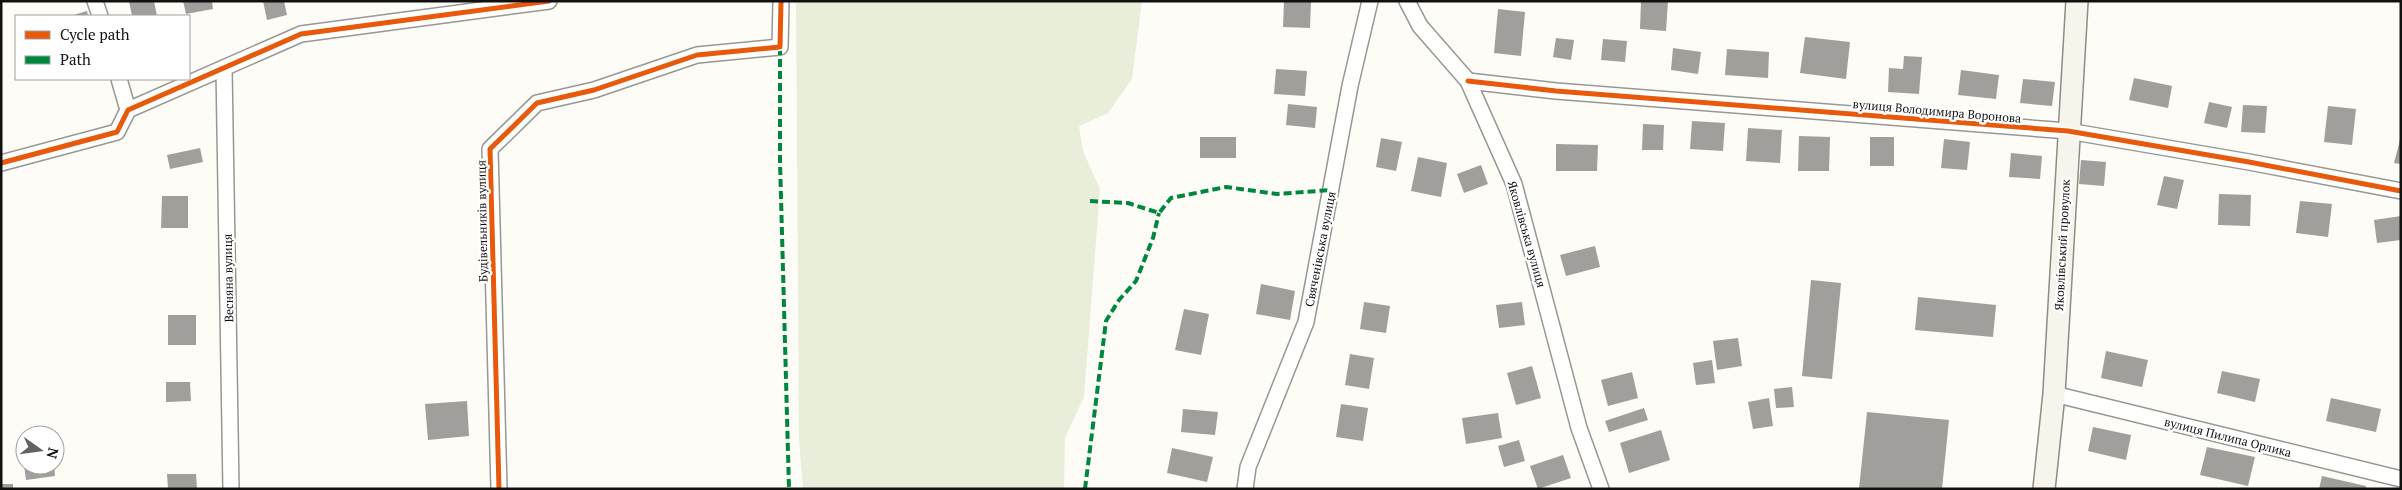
<svg xmlns="http://www.w3.org/2000/svg" width="2402" height="490" viewBox="0 0 2402 490" font-family="'PT Serif',serif">
	<style>
		.cemetery { fill: #e9eedb }
		.building { fill: #a19f9c }
		.lines { fill: none; stroke-linecap: round; stroke-linejoin: round }
		.street-casing { stroke: #979795; stroke-width: 18 }
		.secondary-casing { stroke: #8e8d8b; stroke-width: 24 }
		.street { stroke: #fffffe; stroke-width: 15 }
		.secondary { stroke: #f6f4eb; stroke-width: 21 }
		.quiet { stroke: #00873e; stroke-width: 4; stroke-dasharray: 8 4; stroke-linecap: butt }
		.cycleway-casing { stroke: #fff; stroke-width: 8 }
		.cycleway { stroke: #e8590c; stroke-width: 5 }
		.labels { text-anchor: middle; dominant-baseline: central; stroke-width: 5; stroke-linejoin: round; paint-order: stroke }
		.street-label { font-size: 12px; fill: #111; stroke: #fff }
	</style>
	<rect width="100%" height="100%" fill="#fdfcf7"/>
	<path class="cemetery" d="M796 1H1142L1132 79 1108 113 1079 126 1083 151 1100 189 1084 397 1065 438 1064 489H803L799 440Z"/>
	<g class="building">
		<path d="M129 1H154L157 16H132Z"/>
		<path d="M183 1H212L213 9 186 14Z"/>
		<path d="M263 1H284L287 15 267 20Z"/>
		<path d="M1284 1H1311L1310 28 1283 27Z"/>
		<path d="M1641 1H1668L1666 31 1640 29Z"/>
		<path d="M1498 9 1525 12 1521 56 1494 53Z"/>
		<path d="M87 11 88 16H70Z"/>
		<path d="M1805 37 1850 42 1846 79 1800 73Z"/>
		<path d="M1556 38 1574 40 1571 60 1553 57Z"/>
		<path d="M1603 39 1627 41 1625 62 1601 60Z"/>
		<path d="M1673 48 1701 52 1698 74 1671 70Z"/>
		<path d="M1727 49 1769 52 1768 78 1725 75Z"/>
		<path d="M1904 56 1922 57 1919 94 1888 92 1889 68 1903 69Z"/>
		<path d="M1276 69 1307 71 1305 96 1274 94Z"/>
		<path d="M1961 70 1999 75 1996 99 1958 95Z"/>
		<path d="M2134 78 2172 86 2168 108 2129 100Z"/>
		<path d="M2023 79 2055 82 2052 106 2020 103Z"/>
		<path d="M2209 102 2232 107 2227 128 2204 123Z"/>
		<path d="M1288 104 1317 107 1315 128 1286 125Z"/>
		<path d="M2243 105 2267 106 2265 133 2241 132Z"/>
		<path d="M2328 106 2356 109 2352 145 2324 142Z"/>
		<path d="M1692 121 1725 123 1723 151 1690 149Z"/>
		<path d="M1643 124 1664 125 1663 150H1642Z"/>
		<path d="M1748 128 1782 130 1780 163 1746 161Z"/>
		<path d="M1799 136 1830 137 1829 171H1798Z"/>
		<path d="M2401 136V164L2394 163Z"/>
		<rect x="1200" y="137" width="36" height="21"/>
		<rect x="1870" y="137" width="24" height="29"/>
		<path d="M1381 138 1402 142 1396 171 1376 167Z"/>
		<path d="M1944 139 1970 142 1967 170 1941 168Z"/>
		<path d="M1556 144 1598 145 1597 171H1556Z"/>
		<path d="M200 148 203 162 170 169 167 155Z"/>
		<path d="M2011 153 2042 156 2040 179 2009 177Z"/>
		<path d="M1418 157 1447 163 1441 197 1411 191Z"/>
		<path d="M2081 160 2106 162 2104 186 2079 184Z"/>
		<path d="M1481 165 1488 184 1464 193 1457 174Z"/>
		<path d="M2164 176 2184 180 2177 209 2157 205Z"/>
		<path d="M2219 194 2251 195 2250 226 2218 225Z"/>
		<path d="M162 196H188V228H161Z"/>
		<path d="M2300 201 2332 204 2328 237 2296 233Z"/>
		<path d="M2401 216V240L2377 243 2374 220Z"/>
		<path d="M1595 246 1600 267 1566 276 1560 255Z"/>
		<path d="M1811 280 1841 283 1832 379 1802 376Z"/>
		<path d="M1261 284 1295 291 1290 320 1256 314Z"/>
		<path d="M1918 297 1996 305 1993 337 1915 330Z"/>
		<path d="M1364 302 1390 306 1386 333 1360 329Z"/>
		<path d="M1522 302 1525 325 1499 328 1496 305Z"/>
		<path d="M1184 309 1209 314 1201 355 1175 350Z"/>
		<rect x="168" y="315" width="28" height="30"/>
		<path d="M1738 338 1742 366 1717 370 1713 341Z"/>
		<path d="M2106 351 2148 360 2142 387 2101 378Z"/>
		<path d="M1350 354 1374 358 1369 389 1345 385Z"/>
		<path d="M1712 360 1715 383 1696 385 1693 363Z"/>
		<path d="M1532 366 1541 398 1516 405 1507 373Z"/>
		<path d="M2222 371 2260 379 2255 402 2217 393Z"/>
		<path d="M1632 372 1638 398 1608 406 1601 380Z"/>
		<path d="M166 382H190L191 401 166 402Z"/>
		<path d="M1792 387 1794 407 1776 408 1774 389Z"/>
		<path d="M1769 398 1773 426 1753 429 1748 402Z"/>
		<path d="M2331 398 2381 409 2376 432 2326 421Z"/>
		<path d="M467 401 469 436 428 440 425 404Z"/>
		<path d="M1341 404 1368 408 1363 441 1336 437Z"/>
		<path d="M1644 408 1648 420 1609 432 1605 421Z"/>
		<path d="M1183 409 1218 412 1215 435 1181 432Z"/>
		<path d="M1867 412 1949 420 1942 489H1859Z"/>
		<path d="M1498 413 1502 438 1466 444 1462 418Z"/>
		<path d="M2093 427 2131 435 2126 460 2088 451Z"/>
		<path d="M1661 430 1670 460 1629 473 1620 443Z"/>
		<path d="M25 437V461H24L21 438Z"/>
		<path d="M1519 440 1525 461 1504 467 1498 446Z"/>
		<path d="M2207 447 2255 457 2248 486 2200 475Z"/>
		<path d="M1172 448 1213 457 1207 482 1167 473Z"/>
		<path d="M1563 455 1571 478 1538 489 1530 466Z"/>
		<path d="M24 465H54L55 476 26 480Z"/>
		<path d="M167 474H196L197 489H168Z"/>
		<path d="M2322 476 2366 486V489H2319Z"/>
		<rect x="1" y="484" width="12" height="5"/>
	</g>
	<g class="lines">
		<defs>
			<g id="street">
				<path d="M95 1 100 16"/>
				<path d="M1407 1 1420 26 1468 81 1514 184 1579 428 1601 489"/>
				<path d="M224 68 231 489"/>
				<path d="M119 79 128 110"/>
				<path d="M1468 81 1556 91 2068 131 2249 162 2401 191"/>
				<path d="M1 163 117 132 128 110 301 34 549 1"/>
				<path d="M2054 394 2401 479"/>
				<path d="M499 489 490 149 537 103 594 90 697 55 780 47 781 1"/>
				<path d="M1245 489 1248 467 1306 322 1350 86 1370 1"/>
			</g>
			<path id="secondary" d="M2044 489 2054 394 2077 1"/>
		</defs>
		<use href="#street" class="street-casing"/>
		<use href="#secondary" class="secondary-casing"/>
		<use href="#street" class="street"/>
		<use href="#secondary" class="secondary"/>
		<g class="quiet">
			<path d="M780 47V161L789 489"/>
			<path d="M1090 201 1128 203 1159 213 1171 198 1226 187 1277 194 1331 190"/>
			<path d="M1085 489 1106 321 1119 300 1136 281 1153 238 1159 213"/>
		</g>
		<defs>
			<g id="cycleway">
				<path d="M1468 81 1556 91 2068 131 2249 162 2401 191"/>
				<path d="M1 163 117 132 128 110 301 34 549 1"/>
				<path d="M499 489 490 149 537 103 594 90 697 55 780 47 781 1"/>
			</g>
		</defs>
		<use href="#cycleway" class="cycleway-casing"/>
		<use href="#cycleway" class="cycleway"/>
	</g>
	<g class="labels">
		<g class="street-label">
			<text transform="translate(1937 111) rotate(5)">вулиця Володимира Воронова</text>
			<text transform="translate(482 221) rotate(-91)">Будівельників вулиця</text>
			<text transform="translate(1527 234) rotate(74)">Яковлівська вулиця</text>
			<text transform="translate(2062 245) rotate(-87)">Яковлівський провулок</text>
			<text transform="translate(1320 249) rotate(-79)">Свяченівська вулиця</text>
			<text transform="translate(228 278) rotate(-91)">Весняна вулиця</text>
			<text transform="translate(2228 437) rotate(14)">вулиця Пилипа Орлика</text>
		</g>
	</g>
	<rect width="2402" height="490" fill="none" stroke="#111111" stroke-width="5"/>
	<rect x="15" y="15" width="175" height="65" fill="#ffffff" stroke="#a0a0a0"/>
	<rect x="25" y="31" width="25" height="8" fill="#e8590c" stroke="#a0a0a0"/>
	<text x="60" y="40" font-size="15" fill="#111111">Cycle path</text>
	<rect x="25" y="56" width="25" height="8" fill="#00873e" stroke="#a0a0a0"/>
	<text x="60" y="65" font-size="15" fill="#111111">Path</text>
	<g transform="translate(40 450) rotate(104)"><circle r="24" fill="#ffffff" stroke="#a0a0a0"/>
	<path d="M0-4L9 19L0 12L-9 19Z" fill="#646362"/>
	<text y="-8" font-size="14" font-weight="bold" text-anchor="middle" fill="#111111">N</text>
	</g>
</svg>
